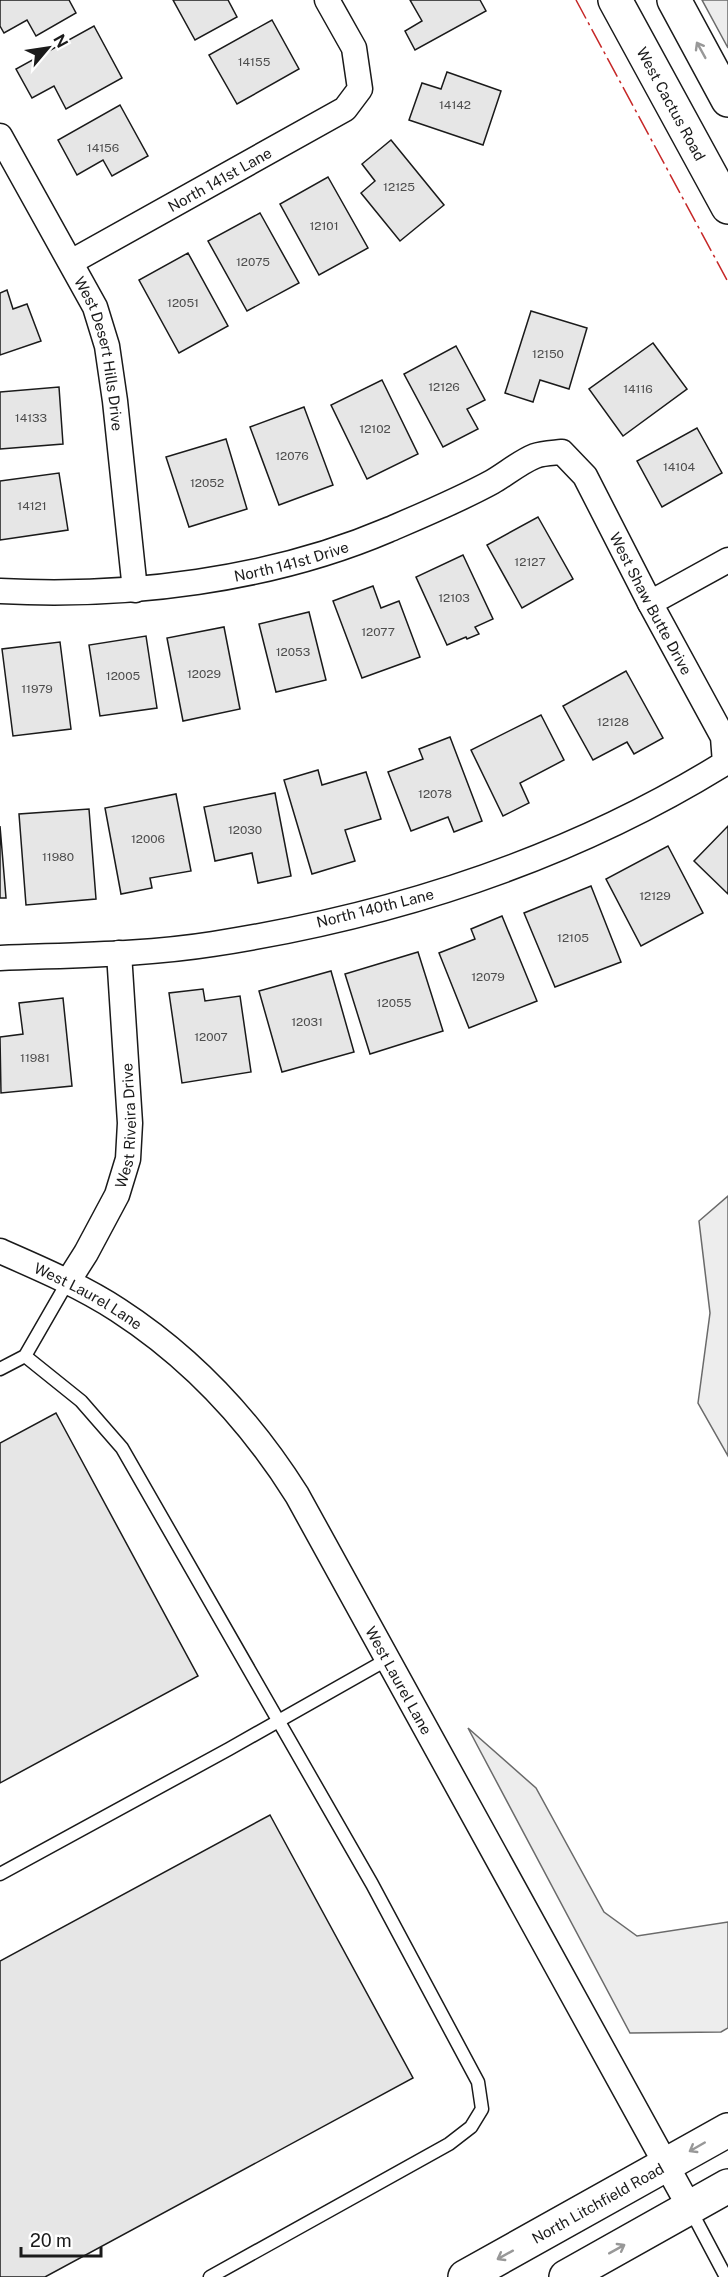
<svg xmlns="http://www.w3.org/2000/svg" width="728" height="2277" viewBox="0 0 728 2277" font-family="'Public Sans',sans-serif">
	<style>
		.green { fill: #ededed; stroke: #6a6a6a; stroke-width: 1.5 }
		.building { fill: #e6e6e6; stroke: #1a1a1a; stroke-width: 1.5 }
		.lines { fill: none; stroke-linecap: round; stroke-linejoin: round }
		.lane-casing { stroke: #1a1a1a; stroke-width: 15 }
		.street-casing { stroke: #1a1a1a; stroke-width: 27 }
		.secondary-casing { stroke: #1a1a1a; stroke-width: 36 }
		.lane { stroke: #fff; stroke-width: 12 }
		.street { stroke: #fff; stroke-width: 24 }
		.secondary { stroke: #fff; stroke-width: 33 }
		.power { stroke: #c62828; stroke-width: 1.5; stroke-dasharray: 21 4.5 3 4.5; stroke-linecap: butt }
		.oneway { stroke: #989898 }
		.labels { text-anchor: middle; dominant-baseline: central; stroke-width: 4.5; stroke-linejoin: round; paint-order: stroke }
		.number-label { font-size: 12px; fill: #4d4d4d }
		.street-label { font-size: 15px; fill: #1a1a1a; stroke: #fff }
	</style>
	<rect width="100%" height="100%" fill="#fff"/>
	<g class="green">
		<path d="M702 0H728V48Z"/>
		<path d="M728 1196V1456L698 1403 710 1313 699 1221Z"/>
		<path d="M468 1728 536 1788 604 1912 637 1936 728 1922V2028L721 2032 630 2033Z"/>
	</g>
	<g class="building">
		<path d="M0 0H69L76 13 36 36 27 20 4 33 0 26Z"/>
		<path d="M173 0H228L237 17 195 40Z"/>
		<path d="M410 0H480L486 11 415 50 405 31 422 21Z"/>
		<path d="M272 20 299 69 237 104 209 55Z"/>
		<path d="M94 26 122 78 66 109 54 86 32 98 16 69Z"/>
		<path d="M447 72 501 91 483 145 409 120 422 83 441 89Z"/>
		<path d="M120 105 148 156 112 176 103 160 77 175 58 140Z"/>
		<path d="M391 140 444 205 400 241 361 193 375 181 362 164Z"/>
		<path d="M328 177 368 248 319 275 280 204Z"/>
		<path d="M260 213 299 283 247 311 208 241Z"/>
		<path d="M188 253 228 326 179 353 139 280Z"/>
		<path d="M7 290 13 309 27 304 41 341 0 355V293Z"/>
		<path d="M531 311 587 328 569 389 540 380 533 402 505 393Z"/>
		<path d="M653 343 687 389 623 436 589 389Z"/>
		<path d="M456 346 485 400 467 409 478 429 443 447 404 374Z"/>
		<path d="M382 380 418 454 367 479 331 405Z"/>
		<path d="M59 387 63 444 0 449V392Z"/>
		<path d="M304 407 333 485 279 505 250 427Z"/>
		<path d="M697 428 722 473 662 507 637 461Z"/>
		<path d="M226 439 247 509 189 527 166 457Z"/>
		<path d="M59 473 68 530 0 540V481Z"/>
		<path d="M538 517 573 579 522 608 487 545Z"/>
		<path d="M463 555 493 619 475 627 479 634 467 639 466 637 447 645 416 577Z"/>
		<path d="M373 586 381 608 399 601 420 657 362 678 333 601Z"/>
		<path d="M309 612 326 680 276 692 259 624Z"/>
		<path d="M224 627 240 709 183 721 167 638Z"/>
		<path d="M146 636 157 708 100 716 89 645Z"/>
		<path d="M60 642 71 729 13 736 2 649Z"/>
		<path d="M626 671 663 738 634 754 627 742 593 760 563 706Z"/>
		<path d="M541 715 564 760 520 783 529 803 503 816 471 750Z"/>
		<path d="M450 737 482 821 454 832 448 817 411 831 388 772 423 759 419 749Z"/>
		<path d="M318 770 322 785 366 772 381 819 345 830 355 861 312 874 284 780Z"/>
		<path d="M275 793 291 876 258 883 252 853 215 861 204 807Z"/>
		<path d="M176 794 191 871 150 878 152 888 121 894 105 808Z"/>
		<path d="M89 809 96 899 26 905 19 814Z"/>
		<path d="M0 826 6 898H0Z"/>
		<path d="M728 826V894L694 861Z"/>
		<path d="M668 846 703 913 641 946 606 879Z"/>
		<path d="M591 886 621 962 555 987 524 913Z"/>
		<path d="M502 916 537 1001 469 1028 439 953 475 939 471 929Z"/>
		<path d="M418 952 443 1031 370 1054 345 974Z"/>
		<path d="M331 971 354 1052 282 1072 259 991Z"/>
		<path d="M203 989 205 1001 240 996 251 1072 182 1083 169 993Z"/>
		<path d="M63 998 72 1086 1 1093 0 1037 23 1034 19 1003Z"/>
		<path d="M56 1413 198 1676 0 1783V1443Z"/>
		<path d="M270 1815 413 2078 45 2277H0V1961Z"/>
	</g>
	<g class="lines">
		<defs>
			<g id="lane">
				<path d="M25 1356 81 1401 122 1448 372 1884 478 2082 482 2109 471 2127 449 2144 210 2277"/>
				<path d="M0 1369 25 1356 67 1283"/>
				<path d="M0 1874 229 1749 388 1659"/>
				<path d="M690 2209 726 2277"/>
			</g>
			<g id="street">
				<path id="s1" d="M0 136 95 307 107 346 115 401 135 590"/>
				<path id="s2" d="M71 262 345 109 360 89 354 48 327 0"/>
				<path id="s3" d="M0 591C127 598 271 580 388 530 423 515 459 500 492 482 506 474 520 462 535 456 543 453 553 453 562 452L585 476 650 603 723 737 725 763C570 859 393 916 213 944 143 955 71 955 0 958"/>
				<path d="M650 603 728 560"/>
				<path id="s4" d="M0 1251C39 1268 83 1287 118 1310 192 1358 251 1422 297 1495L690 2208"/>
				<path id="s5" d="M67 1283 86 1253 117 1195 128 1159 130 1123 119 953"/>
			</g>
			<g id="secondary">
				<path id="s6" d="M615 0 728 207"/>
				<path d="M674 0 728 100"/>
				<path id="s7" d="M465 2277 728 2130"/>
				<path d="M566 2277 728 2186"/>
			</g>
		</defs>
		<use href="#lane" class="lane-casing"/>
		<use href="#street" class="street-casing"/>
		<use href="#secondary" class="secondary-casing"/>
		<use href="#lane" class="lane"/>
		<use href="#street" class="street"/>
		<use href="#secondary" class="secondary"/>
		<path class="power" d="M576 0 728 282"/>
	</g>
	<defs><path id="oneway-shaft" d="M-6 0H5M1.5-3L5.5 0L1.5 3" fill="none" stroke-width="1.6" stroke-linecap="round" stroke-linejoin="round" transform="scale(1.5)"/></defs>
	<g class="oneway">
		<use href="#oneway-shaft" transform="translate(701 50) rotate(-119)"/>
		<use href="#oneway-shaft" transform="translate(697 2147) rotate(150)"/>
		<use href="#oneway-shaft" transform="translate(617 2249) rotate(-29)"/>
		<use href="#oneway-shaft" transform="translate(505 2255) rotate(151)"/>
	</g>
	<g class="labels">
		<g class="number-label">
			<text x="254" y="62">14155</text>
			<text x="455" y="105">14142</text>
			<text x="103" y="148">14156</text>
			<text x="399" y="187">12125</text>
			<text x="324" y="226">12101</text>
			<text x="253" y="262">12075</text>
			<text x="183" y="303">12051</text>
			<text x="548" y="354">12150</text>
			<text x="444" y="387">12126</text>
			<text x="638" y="389">14116</text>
			<text x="31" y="418">14133</text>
			<text x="375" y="429">12102</text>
			<text x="292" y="456">12076</text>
			<text x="679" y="467">14104</text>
			<text x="207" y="483">12052</text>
			<text x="32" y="506">14121</text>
			<text x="530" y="562">12127</text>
			<text x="454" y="598">12103</text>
			<text x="378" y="632">12077</text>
			<text x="293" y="652">12053</text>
			<text x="204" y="674">12029</text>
			<text x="123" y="676">12005</text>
			<text x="37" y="689">11979</text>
			<text x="613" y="722">12128</text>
			<text x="435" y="794">12078</text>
			<text x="245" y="830">12030</text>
			<text x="148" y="839">12006</text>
			<text x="58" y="857">11980</text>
			<text x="655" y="896">12129</text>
			<text x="573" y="938">12105</text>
			<text x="488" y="977">12079</text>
			<text x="394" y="1003">12055</text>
			<text x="307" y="1022">12031</text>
			<text x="211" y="1037">12007</text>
			<text x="35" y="1058">11981</text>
		</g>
		<g class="street-label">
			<text stroke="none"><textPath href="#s6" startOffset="118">West Cactus Road</textPath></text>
			<text stroke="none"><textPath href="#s2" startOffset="170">North 141st Lane</textPath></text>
			<text stroke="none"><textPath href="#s1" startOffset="242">West Desert Hills Drive</textPath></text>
			<text stroke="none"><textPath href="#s3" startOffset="294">North 141st Drive</textPath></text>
			<text stroke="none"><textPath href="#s3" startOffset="765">West Shaw Butte Drive</textPath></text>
			<text transform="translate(375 908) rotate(-14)">North 140th Lane</text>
			<text stroke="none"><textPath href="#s5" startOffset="172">West Riveira Drive</textPath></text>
			<text stroke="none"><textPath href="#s4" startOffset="99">West Laurel Lane</textPath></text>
			<text stroke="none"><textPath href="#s4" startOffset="603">West Laurel Lane</textPath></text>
			<text stroke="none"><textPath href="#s7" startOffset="152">North Litchfield Road</textPath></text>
		</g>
	</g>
	<g transform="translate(48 48) rotate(61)" stroke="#ffffff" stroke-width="4.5" paint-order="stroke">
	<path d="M0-4.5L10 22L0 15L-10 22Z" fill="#1a1a1a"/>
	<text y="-9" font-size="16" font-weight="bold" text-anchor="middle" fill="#1a1a1a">N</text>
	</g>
	<path d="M21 2247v9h80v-9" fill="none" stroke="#1a1a1a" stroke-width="3"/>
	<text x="30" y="2247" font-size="18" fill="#1a1a1a" stroke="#ffffff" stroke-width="4.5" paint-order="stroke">20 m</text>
</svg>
